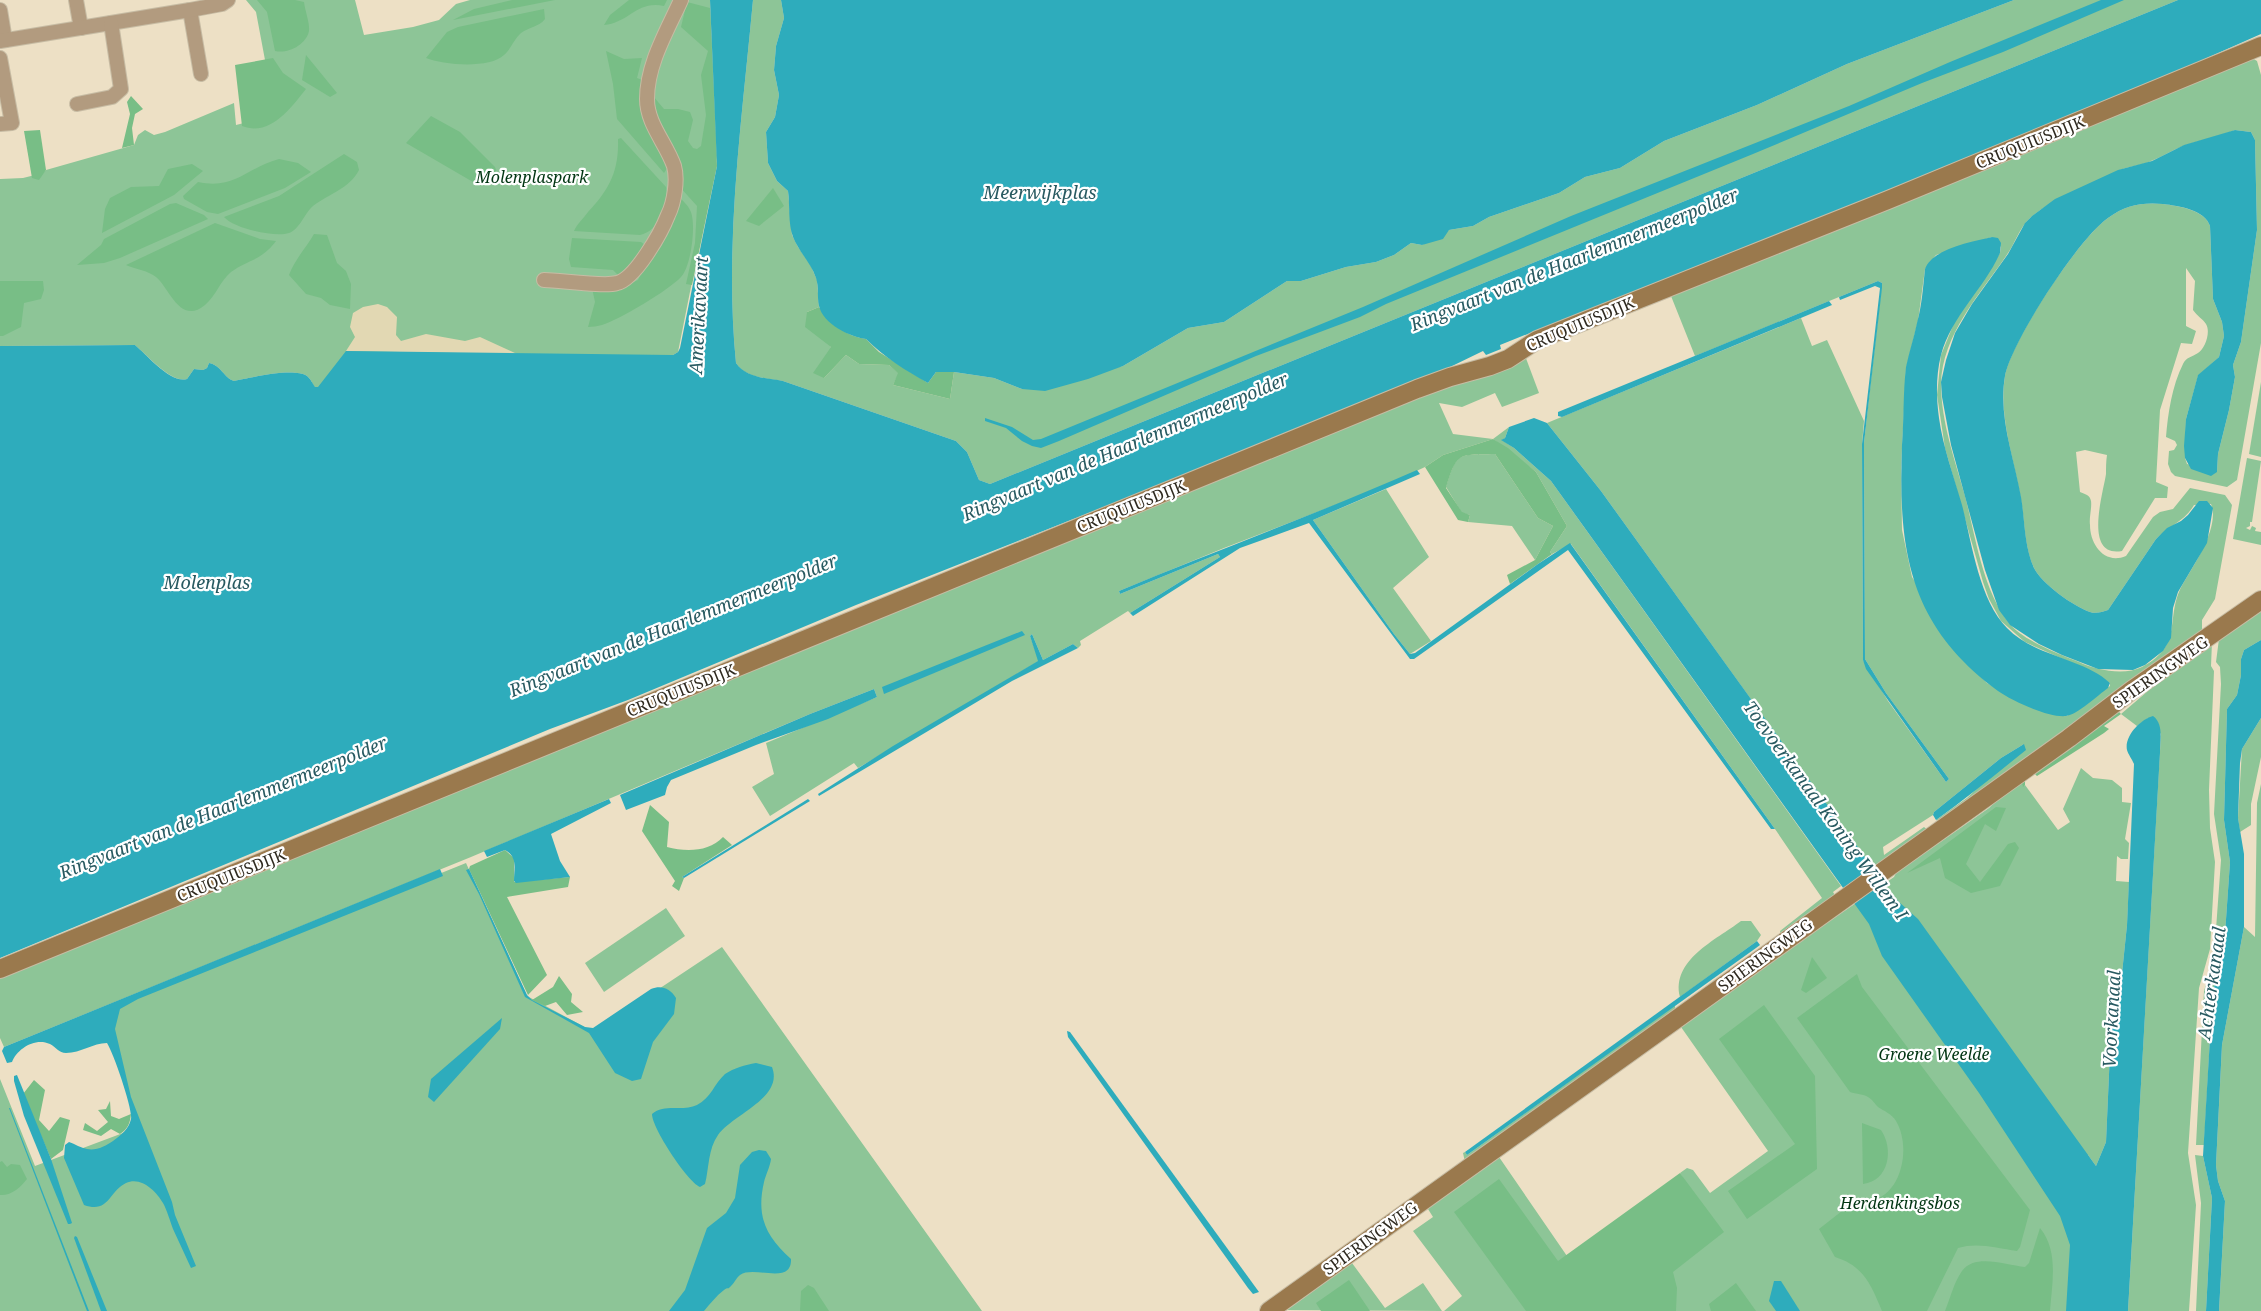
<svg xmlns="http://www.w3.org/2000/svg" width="2261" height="1311" viewBox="0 0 2261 1311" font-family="'Noto Serif',serif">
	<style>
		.green { fill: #8dc597; fill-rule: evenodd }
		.forest { fill: #78be86 }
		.sand { fill: #e2d8b3 }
		.water { fill: #2eacbc }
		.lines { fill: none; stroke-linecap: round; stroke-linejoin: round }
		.street-casing { stroke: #c7bca4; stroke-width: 16 }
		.secondary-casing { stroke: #c7bca4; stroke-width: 20 }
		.street { stroke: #b29b7f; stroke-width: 14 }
		.secondary { stroke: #9a794d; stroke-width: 18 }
		.labels { text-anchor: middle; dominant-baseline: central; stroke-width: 4.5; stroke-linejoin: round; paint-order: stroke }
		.street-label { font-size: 16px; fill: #2f2a20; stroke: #fff }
		.park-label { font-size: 16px; font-style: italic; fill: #003512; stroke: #fff }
		.water-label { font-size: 18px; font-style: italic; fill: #285a61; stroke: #fff }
	</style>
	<rect width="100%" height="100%" fill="#ede0c5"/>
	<g class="green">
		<path d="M246 0H355L364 35 413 27 439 20 456 4 470 0H710L717 156 678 352 673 355 660 356 517 354 315 388C313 384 310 378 307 376 293 367 250 378 234 381 224 378 221 365 209 363L207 368 203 370 194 369 187 379C172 384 147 355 135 345L0 346V179L23 178 43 173 46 170 134 145 138 135 145 130 154 135 165 132 234 103 236 125 244 123 265 60 256 12Z"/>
		<path d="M753 0H781L784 18 776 46 774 70 779 95 775 117 766 132 768 163 777 181 788 191 792 235 798 247 810 264 817 280 819 307 807 312 831 347 824 378 846 355 859 364 889 365 899 373 893 385 950 399 954 372 994 378 1022 389 1123 366 1188 328 1224 322 1287 281H1301L1346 267 1376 262 1394 255 1411 243 1422 245 1449 230 1473 226 1489 217 1559 193 1585 177 1620 168 1664 141 1757 105 1847 64 2014 0H2178L990 484 979 480 967 452 956 441 783 381C767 378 745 378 736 363 724 243 742 120 753 0Z"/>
		<path d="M2252 58 2257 61 2261 75V343L2237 480 2227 487 2175 476 2171 472 2168 464 2169 451 2174 450 2177 445 2175 441 2166 437C2168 413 2172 386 2183 364 2186 357 2192 357 2198 353 2205 349 2211 332 2206 324 2203 319 2197 316 2193 310L2195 281 2186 268V326L2196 331 2192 344 2181 343 2160 410 2156 482 2168 487 2167 498H2155L2122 551C2083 558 2103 494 2106 474 2106 468 2106 461 2107 455L2085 450 2076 452 2080 492C2085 494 2090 495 2091 501 2092 508 2089 517 2090 525 2090 544 2104 565 2126 556L2153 517 2160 512 2173 509 2190 488 2225 495 2232 505 2215 599 2202 620V634L1994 781 1941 823 1936 820 1967 798 2024 744 2001 758 1934 812 1933 815 1883 847 1884 855 1924 827 1929 831 1874 870 1601 491 1547 423 1801 318 1812 346 1827 340 1864 421 1862 444 1863 660 1888 701 1946 782 1949 779 1886 693 1865 659 1864 443 1882 283 1878 281 1695 356 1671 296ZM2235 130 2251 132 2255 140 2257 230 2241 342 2233 365 2235 377 2229 410 2218 454 2217 472 2187 464 2185 458 2186 419 2198 376 2219 357 2224 336 2222 322 2213 299 2210 226C2205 210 2178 206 2163 204 2143 202 2125 205 2108 218 2079 238 2011 341 2005 376 1998 420 2016 463 2022 506 2025 526 2025 549 2034 568 2042 584 2073 606 2090 612 2096 614 2102 612 2108 610L2156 539C2169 526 2185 521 2194 505L2211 504C2220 526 2195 563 2184 582 2163 616 2186 644 2142 667 2124 676 2096 670 2079 662 2059 654 2022 640 2009 623 1982 588 1976 538 1965 496 1955 460 1941 422 1941 384 1942 335 1980 294 2006 256 2015 244 2019 228 2030 218 2052 199 2078 191 2105 178 2109 176 2113 173 2118 171 2128 166 2141 166 2151 161 2162 157 2172 150 2183 146 2200 140 2218 137 2235 130ZM1992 237 2001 247 2000 253 1954 323 1941 355 1937 395 1945 448 1983 582 1989 599 2001 621 2025 642 2092 672 2110 683V686L2067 716 2049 713 2019 702 1987 683 1970 666 1912 577 1902 530 1901 468 1906 369 1918 321 1925 269 1936 255Z"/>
		<path d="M1524 353 1539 393 1502 407 1495 393 1462 407 1439 403 1453 434 1493 439 1509 427 1505 438 1502 440 1514 448 1551 481 1836 879 1841 886 1833 892 1836 897 1781 937 1780 931 1822 898 1775 829 1571 544 1552 554 1550 552 1567 526 1536 472 1493 439 1443 455 1425 467 1382 487 1224 548 1119 591 1120 594 1218 554 1220 557 1130 613 1128 611 1080 641 1081 645 1078 648 1073 644 1043 660 1032 634 1030 636 1039 661 858 768 854 763 770 816 752 787 774 774 766 743 877 697 874 689 810 714 471 857 4 1047 0 1038V975Z"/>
		<path d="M2261 382V457L2249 454Z"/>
		<path d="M1495 454 1538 518 1553 526 1535 560 1512 526 1468 522 1470 515 1462 513 1446 487C1457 451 1458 455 1495 454Z"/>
		<path d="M2247 458 2261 461 2252 522H2250V526L2246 528 2250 530 2252 526 2256 528 2255 531 2261 532V545L2233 539Z"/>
		<path d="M1386 489 1429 557 1393 588 1431 641 1410 654 1394 634 1313 520Z"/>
		<path d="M2261 609V640L2244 650 2241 659V675L2237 695 2227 709 2224 820 2230 862 2224 948 2221 966 2215 980 2212 1003 2204 1145H2196L2204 991 2214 957 2221 860 2214 814 2221 684 2220 667 2216 662 2219 639Z"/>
		<path d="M2212 642 2211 666 2214 671 2209 790 2210 828 2215 862 2210 949 2199 988 2188 1153 2196 1205 2189 1311H2128L2161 734 2148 718 2137 726 2121 714 2155 685 2200 652 2201 653Z"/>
		<path d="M2261 718V757L2251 804V825L2240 832 2238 818 2242 749Z"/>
		<path d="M2081 768 2093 778 2112 780 2122 788V802L2131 803 2125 839 2129 843 2128 859H2121L2117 856 2116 881 2129 882 2127 925 2121 983 2111 1029 2106 1142 2096 1166 2088 1155 2068 1311H1444L1462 1296 1413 1231 1433 1217 1428 1209 1430 1207 1496 1158 1499 1157 1567 1256 1565 1257 1683 1178 1680 1173 1687 1168 1693 1170 1710 1193 1768 1151 1681 1027 1691 1016 1894 877 1896 873 1989 808 2020 779 2023 786 2025 785 2058 830 2070 822 2063 809Z"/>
		<path d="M2261 784V1311H2219L2225 1201 2218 1181 2216 1165 2222 1045 2244 927 2255 937 2257 803Z"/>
		<path d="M466 863 527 996 594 1032 722 947 982 1311H0V1079L35 1166 139 1127 105 1009Z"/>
		<path d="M666 908 685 936 604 992 585 963Z"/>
		<path d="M1741 921H1751L1761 935 1757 941 1680 997C1671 960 1716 940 1741 921Z"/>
		<path d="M1675 1005V1011L1465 1162 1463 1153 1465 1152 1467 1155Z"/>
		<path d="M2195 1155 2203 1156 2212 1198 2206 1311H2196L2201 1203Z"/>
		<path d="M1352 1263 1385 1308 1423 1283 1442 1311 1287 1310Z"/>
	</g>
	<g class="forest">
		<path d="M257 0H295L304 2C305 11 310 23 309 31 306 45 288 54 275 51L267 12Z"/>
		<path d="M512 0H555L453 20 474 9Z"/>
		<path d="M629 0H667L664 6C637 0 629 23 604 25L610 15Z"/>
		<path d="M687 2 710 8 717 166 692 285 686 284 695 243 697 206 679 186 654 115 653 96 664 109H678L690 112 693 120 688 141 693 148 697 149 701 146 706 115 701 75 708 51 681 27Z"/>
		<path d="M544 9 545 19C539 27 529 27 521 33 514 39 511 49 504 55 490 69 443 65 426 58L447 32 458 27Z"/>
		<path d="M606 51 624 59 642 58 637 78 645 81 668 167 664 173 617 119 613 84Z"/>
		<path d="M306 55 337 93 330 97 302 80Z"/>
		<path d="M273 58 283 73 306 89C291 108 270 137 242 126L235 65Z"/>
		<path d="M131 96 143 109 135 114 132 128 134 145 122 148 130 114 127 102Z"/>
		<path d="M431 116 460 132 495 167 501 184 473 182 406 143Z"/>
		<path d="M40 130 46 170 39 180 32 178 24 131Z"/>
		<path d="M621 138 666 187C669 205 659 231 640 235L574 231C577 224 583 219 588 212 610 189 619 170 618 139Z"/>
		<path d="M344 154 357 162 359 170C350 188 329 194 313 206 304 214 300 229 289 233 275 238 233 228 224 217L279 196Z"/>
		<path d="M279 159 298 163 311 172 285 188 218 214 207 212 184 199 183 196 198 182C235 190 246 168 279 159Z"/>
		<path d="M192 164 203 171 174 195 102 233 105 209 110 198 131 187 159 186 168 169Z"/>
		<path d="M773 188 784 206 759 226 746 221Z"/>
		<path d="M678 196C682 200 688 205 690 210 697 222 691 267 681 277 669 290 619 320 602 325 598 326 592 327 588 327L595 302 592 288 627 285 638 280Z"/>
		<path d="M176 203 204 215 208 219 120 258 104 263 77 265 101 245 104 239 170 204Z"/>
		<path d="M215 223 260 239 276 241C261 261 249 259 231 272 220 281 216 296 205 305 180 326 169 287 156 277 149 271 135 269 126 265Z"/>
		<path d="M314 234 327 235 337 263 346 271 351 284 350 309 330 305 321 298 306 294 289 275C295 259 306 248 314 234Z"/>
		<path d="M572 238 641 242 645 245 643 252 620 277 613 270 571 267 569 259Z"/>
		<path d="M0 281H43L44 290 41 299 24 303 21 327 3 336H0Z"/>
		<path d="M819 307C830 324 846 336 866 339L879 352 928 383 936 372H954L950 399 893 385 898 373 889 365 859 364 846 355 824 378 813 373 831 347 805 327 807 312Z"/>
		<path d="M1493 439 1508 448 1536 472 1567 526 1550 552 1552 554 1510 584 1507 575 1535 560 1553 526 1538 518 1495 454C1459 455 1457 451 1446 488L1462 512 1470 515 1468 522 1458 520 1425 467 1443 455Z"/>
		<path d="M2117 710 2121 714 2104 726 2109 729 2104 733 2037 776 2034 773 2025 779V785L2023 787 2020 779Z"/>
		<path d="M650 805 669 822 667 847C686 852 709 852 723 837L732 845 682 877 684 878 679 891 672 886 675 881 642 831Z"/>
		<path d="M1996 807 2006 808 1996 831 1985 824 1966 864 1980 882 2008 844 2015 842 2019 848 2000 886 1971 893 1945 878 1940 858 1907 873Z"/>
		<path d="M505 850 514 858V882L570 877 568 887 507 897 547 975 528 995 469 869 470 866Z"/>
		<path d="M1812 957 1827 978 1806 993 1801 990Z"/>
		<path d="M1857 974 1862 987 2030 1210 2020 1247 2017 1251C1997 1248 1977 1242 1958 1248L1927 1311H1882C1871 1285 1864 1266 1835 1257L1819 1229 1856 1200C1898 1210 1914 1151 1896 1121 1892 1114 1884 1111 1878 1107 1875 1104 1872 1099 1868 1097 1864 1094 1856 1094 1850 1092L1797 1018Z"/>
		<path d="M559 976 572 994 571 1002 583 1012 567 1015 556 1002 545 1006 532 1000 553 987Z"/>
		<path d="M1764 1005 1815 1076 1817 1169 1747 1219 1728 1191 1795 1144 1719 1039Z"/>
		<path d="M34 1080 45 1090 39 1120 49 1131 60 1117 70 1120 63 1150 51 1159 23 1094Z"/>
		<path d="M110 1101 111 1116 119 1119 131 1114C130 1123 128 1129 120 1134L111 1129 101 1136 83 1130 85 1123 97 1131 108 1122 98 1110 106 1109Z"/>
		<path d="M1862 1123 1881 1130C1894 1149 1889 1181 1863 1184Z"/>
		<path d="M2 1161 7 1167 11 1164 20 1165 27 1179C21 1187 11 1196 0 1195V1162Z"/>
		<path d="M1680 1173 1724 1232 1673 1272 1677 1288 1676 1311H1526L1454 1212 1499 1179 1558 1261Z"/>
		<path d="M2040 1228C2059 1251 2052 1283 2050 1311H1945C1950 1299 1954 1282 1962 1271 1975 1253 2006 1265 2025 1267L2029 1263Z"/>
		<path d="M1349 1280 1370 1311H1321L1316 1303Z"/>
		<path d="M1736 1283 1756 1311H1711L1709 1304Z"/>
		<path d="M808 1285 814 1288 829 1311H800L801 1291Z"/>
	</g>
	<path class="sand" d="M378 304 387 307 397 317 396 335 401 341 426 334 465 341 480 337 517 354 346 351 355 337 350 327 353 313 363 307Z"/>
	<g class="water">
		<path d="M710 0H753C742 120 724 243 736 363 746 378 767 378 783 381L956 441 967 452 979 480 990 484 2178 0H2261V34L2198 62 1991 149 1500 345 1501 349 1486 355 1483 351 1448 368 1281 437 856 605 628 700 550 729 0 958V346L135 345C147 355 171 384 187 379L194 369 203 370 207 368 209 363C221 365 224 378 234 381 250 378 293 367 307 376 310 378 313 384 315 387H318L346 351 673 355 678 352 680 348 717 166Z"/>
		<path d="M781 0H2014L1847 64 1757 105 1664 141 1620 168 1585 177 1559 193 1489 217 1473 226 1449 230 1443 239 1422 245 1411 243 1394 255 1376 262 1346 267 1301 281H1287L1224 322 1188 328 1123 366 1088 379 1045 391 1022 389 994 378 954 372H936L928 383C905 370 885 358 866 339 850 337 823 324 819 306 817 297 819 287 816 278 811 263 799 252 793 237 788 224 790 205 788 191L777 181 768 163 766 132 775 117 779 95 774 70 776 46 784 18Z"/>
		<path d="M2101 0H2124L2003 52 1922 83 1753 154 1386 304 1360 317 1256 356 1059 441 1041 448 1032 446 1022 441 1006 428 985 421V418L1012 427 1033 440 1041 439 1363 307 1571 216 1849 106 1950 62Z"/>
		<path d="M2235 130 2251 132 2255 140 2257 230 2241 342 2233 365 2235 377 2229 410 2218 454 2217 472 2211 476 2191 469 2185 458 2184 446 2186 419 2198 375 2219 357 2224 336 2222 322 2213 299 2210 226C2205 210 2179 206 2163 204 2143 202 2125 205 2108 218 2078 239 2012 341 2005 376 1998 417 2014 457 2021 497 2025 520 2024 546 2034 568 2042 584 2073 606 2090 612 2096 614 2102 612 2108 610L2156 539 2167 528 2181 521 2188 515 2199 501H2207L2213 508 2207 543 2178 592 2173 608 2171 638 2163 651 2145 665 2133 670 2098 669 2062 655 2039 644 2010 625 1999 610 1985 570 1951 445 1942 397 1941 382 1946 360 1955 333 1972 304 2008 254 2025 223 2032 216 2055 199 2118 170 2152 161 2184 145Z"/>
		<path d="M1992 237 1998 238 2001 243 2000 253C1984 289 1952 315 1941 355 1936 375 1936 396 1939 418 1943 447 1954 477 1962 505 1972 543 1979 600 2007 628 2035 657 2083 658 2110 683L2108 688C2098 695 2077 715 2066 716 2049 718 2012 701 1998 691 1908 625 1898 549 1902 445 1904 419 1903 392 1906 367 1909 352 1914 338 1917 323 1922 305 1923 287 1925 269 1933 248 1972 242 1992 237Z"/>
		<path d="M1878 281 1882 283V288L1864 443 1865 659 1886 693 1949 779 1946 782 1866 669 1863 660 1862 444 1880 288 1875 286 1840 300 1839 297Z"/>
		<path d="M1829 301 1832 305 1562 417 1558 416V412Z"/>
		<path d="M1534 418 1547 423 1601 491 1888 889 1899 902 1918 919 2096 1166 2106 1142 2111 1029 2121 983 2127 925 2134 764C2132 759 2128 754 2127 750 2124 736 2141 719 2153 716 2164 724 2160 741 2160 753L2128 1311H2066L2070 1245 2060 1216 1979 1093 1882 956 1869 924 1551 481 1514 448 1501 440 1505 438 1509 427Z"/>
		<path d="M1417 470 1420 474 1313 520 1394 634 1410 654 1415 653 1538 564 1570 543 1775 829H1771L1568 550 1414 659H1410L1309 523 1240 548 1133 616 1130 613 1220 557 1218 554 1120 594 1119 591C1218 550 1319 513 1417 470Z"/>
		<path d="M1022 631 1025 635 884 694 882 687Z"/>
		<path d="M1032 634 1043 660 1073 644 1078 648 1012 681 819 796 818 794 893 746 1038 661 1030 636Z"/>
		<path d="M2261 640V718L2242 749 2240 763 2238 818 2244 854V927L2222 1045 2216 1165 2218 1181 2225 1201 2219 1311H2206L2212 1198 2203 1156 2212 1004 2215 980 2221 966 2224 948 2230 862 2224 820 2227 709 2237 695 2241 675V659L2244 650Z"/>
		<path d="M874 689 877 697 828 719 756 745 671 780 667 787 665 795 626 810 620 795 810 714Z"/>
		<path d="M2024 744 2026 750C1996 774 1967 798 1936 820L1933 815 1934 812 2001 758Z"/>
		<path d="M609 799 611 803 551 834 560 861 570 877 516 883 514 881C514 868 518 857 505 850L487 857 484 851Z"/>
		<path d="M808 799 810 801 684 878 682 877Z"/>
		<path d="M440 869 443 876 138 999 120 1009 115 1029 131 1097 172 1202 175 1215 196 1266 191 1268C185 1255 179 1242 173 1229 170 1221 167 1210 163 1203 156 1191 141 1176 126 1183 109 1191 109 1214 84 1205L64 1158 65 1145 69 1142C75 1144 81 1148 87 1149 96 1151 106 1146 113 1141 121 1135 129 1129 131 1119 133 1110 114 1054 107 1043 93 1043 81 1053 66 1053 59 1053 56 1047 50 1044 35 1037 17 1049 12 1062L7 1063 2 1051 4 1047Z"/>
		<path d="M469 869 527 995 532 1000 585 1027 593 1028 651 989C661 985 670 988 676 998L674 1014 653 1042 641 1079 632 1081 615 1073 589 1033 525 997 479 894 466 870Z"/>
		<path d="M1757 941 1760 945 1756 948 1467 1155 1465 1152Z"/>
		<path d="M502 1018 500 1029 434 1102 428 1097 431 1079Z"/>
		<path d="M1067 1031 1070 1032 1259 1292 1253 1294 1248 1288 1068 1037Z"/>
		<path d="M756 1063 772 1067C784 1098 733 1114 718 1135 708 1149 709 1168 705 1184L700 1187C687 1181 652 1128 652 1114 664 1103 683 1112 697 1105 711 1098 714 1084 725 1074 734 1068 745 1065 756 1063Z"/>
		<path d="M17 1075 51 1159 72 1223 70 1224H68L24 1116 14 1081V1076Z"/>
		<path d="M9 1108H10L89 1311H87Z"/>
		<path d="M759 1150 766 1151 771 1159C770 1167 766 1174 764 1182 756 1217 766 1236 791 1259 792 1286 754 1265 740 1275 737 1277 735 1282 731 1286 726 1291 730 1286 724 1290 716 1296 710 1304 704 1311H669L685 1290 707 1228 726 1213 735 1198 740 1165 752 1152Z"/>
		<path d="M75 1236 77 1237 107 1311H101L74 1238Z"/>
		<path d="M1774 1281H1781L1800 1311H1776L1769 1301Z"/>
	</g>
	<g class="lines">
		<defs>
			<g id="street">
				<path d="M76 0 81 28"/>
				<path d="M0 10 5 40"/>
				<path d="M190 10 201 74"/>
				<path d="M0 41 190 10 222 4 228 0"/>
				<path d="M0 58 12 123 0 124"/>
				<path d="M77 104 112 97 121 89 111 23"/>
				<path d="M544 280C559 280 604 287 617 283 635 279 661 233 668 215 674 203 678 180 674 166 666 143 647 124 647 99 647 64 667 31 681 0"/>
			</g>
			<g id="secondary">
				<path d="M0 969 1417 389 1450 377 1490 366 1508 359 1537 340 1888 200 2261 46"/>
				<path d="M1269 1311 2069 738 2132 690 2261 600"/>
			</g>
		</defs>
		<use href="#street" class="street-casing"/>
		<use href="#secondary" class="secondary-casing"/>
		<use href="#street" class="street"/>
		<use href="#secondary" class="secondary"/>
	</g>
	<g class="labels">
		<g class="street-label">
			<text transform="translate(2030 142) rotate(-22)">CRUQUIUSDIJK</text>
			<text transform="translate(1580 324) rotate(-23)">CRUQUIUSDIJK</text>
			<text transform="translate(1131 506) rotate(-22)">CRUQUIUSDIJK</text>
			<text transform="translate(2160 672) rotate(-35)">SPIERINGWEG</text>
			<text transform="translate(681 690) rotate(-22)">CRUQUIUSDIJK</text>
			<text transform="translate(231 875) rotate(-22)">CRUQUIUSDIJK</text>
			<text transform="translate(1765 955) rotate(-36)">SPIERINGWEG</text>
			<text transform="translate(1370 1238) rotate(-36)">SPIERINGWEG</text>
		</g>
		<g class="park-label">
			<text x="532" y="177">Molenplaspark</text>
			<text x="1934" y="1054">Groene Weelde</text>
			<text x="1900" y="1203">Herdenkingsbos</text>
		</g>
		<g class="water-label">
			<text x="1040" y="192">Meerwijkplas</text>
			<text transform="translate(1574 259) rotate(-22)">Ringvaart van de Haarlemmermeerpolder</text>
			<text transform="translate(698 315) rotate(-87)">Amerikavaart</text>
			<text transform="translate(1125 446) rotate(-23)">Ringvaart van de Haarlemmermeerpolder</text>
			<text x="207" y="582">Molenplas</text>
			<text transform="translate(673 625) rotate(-22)">Ringvaart van de Haarlemmermeerpolder</text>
			<text transform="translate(223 807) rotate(-22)">Ringvaart van de Haarlemmermeerpolder</text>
			<text transform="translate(1826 810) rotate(54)">Toevoerkanaal Koning Willem I</text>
			<text transform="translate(2211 983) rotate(-82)">Achterkanaal</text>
			<text transform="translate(2111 1019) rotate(-87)">Voorkanaal</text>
		</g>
	</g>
</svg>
